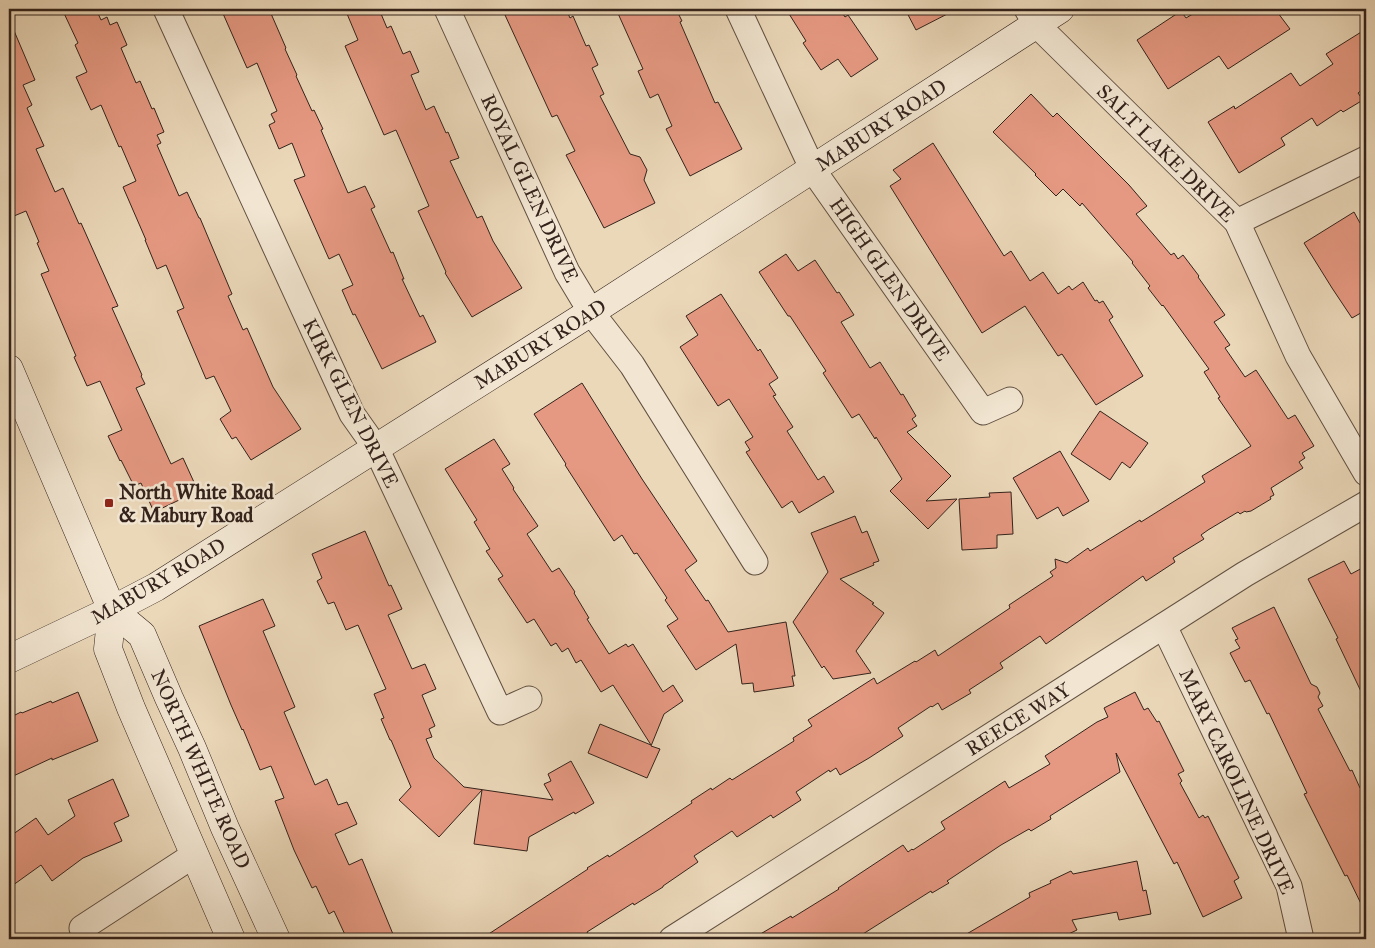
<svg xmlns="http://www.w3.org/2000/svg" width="1375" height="948" viewBox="0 0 1375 948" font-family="'IM FELL Great Primer',serif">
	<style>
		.building { fill: #e69982; stroke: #33221b }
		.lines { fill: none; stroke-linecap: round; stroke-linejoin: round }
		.street-casing { stroke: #615042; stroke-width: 27 }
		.secondary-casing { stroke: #33221b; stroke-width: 29 }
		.street { stroke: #f2e6d2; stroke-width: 25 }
		.secondary { stroke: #f2e6d2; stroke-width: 28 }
		.poi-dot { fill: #8f2418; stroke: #f2e6d2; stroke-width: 2 }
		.labels { text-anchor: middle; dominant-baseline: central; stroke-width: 5; stroke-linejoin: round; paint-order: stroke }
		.street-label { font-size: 20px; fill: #33221b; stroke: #f2e6d2 }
		.poi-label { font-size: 20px; font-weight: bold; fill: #33221b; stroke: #f2e6d2; text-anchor: start }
	</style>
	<rect width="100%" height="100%" fill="#ebd8b9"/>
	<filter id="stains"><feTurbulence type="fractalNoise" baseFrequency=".004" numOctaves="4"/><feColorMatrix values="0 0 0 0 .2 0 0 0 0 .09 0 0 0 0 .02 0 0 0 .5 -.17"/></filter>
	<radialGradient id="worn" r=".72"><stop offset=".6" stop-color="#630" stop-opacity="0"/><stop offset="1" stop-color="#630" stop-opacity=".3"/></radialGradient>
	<g class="building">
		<path d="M62 9H96L101 20 107 17 110 25 117 22 127 45 121 48 136 83 140 81 152 109 154 108 164 132 157 135 161 143 157 145 179 196 187 192 199 218H200L232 294 228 296 243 330 247 328 273 387 301 429 251 460 236 437 232 439 220 419 231 411 214 376 206 379 177 311 184 308 166 265 157 269 145 240H146L123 187 136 181 121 146 119 147 101 105 91 110 76 77 87 72 75 45 78 43Z"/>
		<path d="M221 9H269L286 48 285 49 297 75 296 76 312 111 314 110 323 129 321 130 348 193 365 186 375 207 371 209 391 253 393 252 404 279H402L420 317 423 315 436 342 382 369 355 314 353 315 342 290 353 285 339 254 329 259 294 180 305 176 292 143 279 149 269 125 275 122 271 114 277 111 257 63 247 68Z"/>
		<path d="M345 9H379L387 28 391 26 403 54 410 51 419 72 411 75 426 110 434 106 446 133 448 132 459 158 450 161 477 218 482 216 493 241 522 288 472 317 445 273 446 272 418 211 429 206 396 130 384 135 345 46 358 40Z"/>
		<path d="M519 9H566L570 18 573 16 586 46 589 45 598 65 592 68 604 94 600 96 630 154 640 157 647 170 644 180 655 203 604 228 566 155 575 151 557 115 552 117 505 15Z"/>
		<path d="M616 9H676L682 21 680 22 715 103 718 102 742 149 690 176 666 129 672 126 658 94 650 98 638 71 643 69Z"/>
		<path d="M786 9H840L845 17 848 15 878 59 851 77 838 59 821 70 803 43 806 41Z"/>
		<path d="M905 9H957L916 30Z"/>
		<path d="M1201 9H1275L1290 29 1228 69 1219 56 1168 89 1137 40 1181 11 1186 18Z"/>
		<path d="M9 19 35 80 23 85 32 105 27 108 44 146 36 149 55 192 63 188 79 224 81 223 118 306 112 308 142 375 141 376 145 384 136 388 171 464 183 458 198 491 154 512 141 483 134 486 121 460 120 461 108 436 122 430 100 381 87 386 74 357 76 356 41 274 49 271 37 243 39 242 26 211 14 216 9 204Z"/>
		<path d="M1366 29V87L1358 93 1363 100 1343 112 1341 110 1317 126 1312 118 1281 138 1285 145 1239 173 1208 122 1234 106 1235 109 1291 73 1300 86 1333 64 1326 54Z"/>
		<path d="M1031 94 1053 117 1057 113 1129 185 1147 206 1136 214 1171 255 1174 253 1178 259 1183 255 1199 276 1198 277 1225 315 1214 322 1230 345 1225 348 1245 377 1256 370 1288 419 1295 415 1314 446 1302 453 1305 458 1299 462 1303 468 1271 488 1274 495 1270 497 1271 499 1251 511 1246 512 1245 511 1240 514 1238 512 1208 530 1201 535 1204 539 1173 558 1175 562 1146 581 1143 576 1046 644 1040 636 1000 663 1003 668 969 690 971 693 942 710 938 703 932 707 931 706 898 728 903 736 869 758 840 775 836 768 830 772 829 770 796 792 801 800 773 818 771 815 737 837 732 831 694 856 698 862 663 886V887L634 905 633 903 587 932 591 939H481L588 869 587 868 608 855 609 857 645 834 692 803 691 801 711 788 712 790 730 778 732 780 794 741 793 738 812 726 808 720 874 678 877 684 915 661 916 662 935 650 938 656 1010 608 1009 605 1053 576 1050 572 1056 568 1055 559 1067 563 1088 548 1090 551 1140 520 1141 522 1205 482 1202 476 1251 446 1218 398 1220 397 1204 372 1209 369 1163 305 1162 306 1148 288 1150 286 1132 263 1133 262 1082 203 1080 206 1063 189 1056 196 1035 175 1036 174 993 132Z"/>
		<path d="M933 143 1004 256 1011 251 1030 281 1043 272 1058 294 1069 286 1072 290 1083 282 1095 301 1097 300 1099 303 1103 301 1113 317 1109 320 1143 376 1096 405 1062 354 1058 356 1025 306 982 333 890 186 901 179 893 170Z"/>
		<path d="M1354 212 1360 223 1366 219V310L1352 318 1332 288 1304 243Z"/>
		<path d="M786 254 798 271 815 260 837 293 839 292 854 315 841 322 870 368 880 362 901 395 903 394 916 416 912 419 917 426 907 432 951 476 926 501 957 499 928 529 890 491 902 479 876 437 875 439 859 414 852 418 823 373 826 371 790 316H788L759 272Z"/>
		<path d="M721 294 758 351 760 349 778 378 769 384 776 395 773 396 793 427 787 431 818 480 824 476 834 492 799 513 792 501 782 508 746 452 750 450 745 442 753 437 729 399 718 406 680 347 698 335 686 316Z"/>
		<path d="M582 383 642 479 697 561 685 570 706 601 708 600 728 632 786 622 795 676H792L794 686 754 692 753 683 742 684 736 644 696 670 667 626 678 619 665 600 667 598 637 553 634 554 622 535 614 541 565 465 566 464 534 414Z"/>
		<path d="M1100 411 1148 443 1130 468 1122 462 1110 480 1071 454Z"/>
		<path d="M494 439 510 464 502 469 514 488 513 489 538 526 527 534 552 572 559 568 575 592 574 593 589 618 587 619 609 654 626 644 628 647 633 644 663 692 673 685 683 701 664 714 651 746 660 749 647 778 588 753 600 724 651 745 613 685 601 692 581 660 576 663 568 648 562 652 556 643 551 646 534 619 527 623 498 579 503 576 486 551 490 549 474 522 477 520 445 469Z"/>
		<path d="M1060 451 1089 501 1063 516 1058 507 1037 519 1013 478Z"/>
		<path d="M1011 492 1013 534 997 535V548L962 550 959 499 990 497 989 493Z"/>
		<path d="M855 516 862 533 867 531 879 561 873 563 874 565 840 579 874 603 872 604 884 613 856 651 871 673 833 679 824 666 822 668 793 622 828 572 811 533Z"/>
		<path d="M365 531 389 586 391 585 402 609 388 615 412 669 425 664 436 689 422 695 435 726 429 729 432 737 426 739 434 758 464 787 553 800 544 784 551 781 548 774 571 761 594 803 575 814 574 812 529 837 527 851 474 844 482 790 439 837 399 800 411 787 391 740H390L381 719 384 718 374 694 386 689 358 625 346 630 334 602 328 604 317 581 322 578 312 554Z"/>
		<path d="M1344 561 1351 574 1366 566V702L1336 639 1338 638 1308 579Z"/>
		<path d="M263 599 275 626 263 631 295 707 284 712 315 785 327 779 338 805 347 802 357 824 335 834 349 865 362 859 395 939H347L334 911 329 914 316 886 312 888 294 850 275 801 284 798 271 766 260 770 243 729 242 730 231 705 199 626Z"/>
		<path d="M1274 607 1311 684 1317 687 1320 693 1318 697 1323 706 1318 709 1350 771 1352 770 1360 788 1366 792V914L1347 875 1345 876 1304 794 1307 793 1269 713 1267 714 1250 680 1245 682 1230 653 1240 648 1235 640 1238 639 1232 628Z"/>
		<path d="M78 692 98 741 52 760V758L9 778V718L21 712 22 713 51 701 52 703Z"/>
		<path d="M1135 692 1144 710 1148 708 1157 722 1159 721 1184 771 1178 774 1182 781 1180 783 1199 818 1203 815 1205 818 1208 816 1239 878 1234 881 1242 898 1203 917 1177 862 1174 864 1116 753 1120 772 1050 816 1051 819 1031 831 1029 829 1001 845 947 881 949 883 932 893 931 891 855 939H752L791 916 792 918 839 889 838 888 903 845 908 852 912 849 913 850 945 829 941 822 1005 781 1009 788 1050 764 1045 756 1097 722 1108 717 1104 708Z"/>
		<path d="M113 779 129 816 114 823 122 841 83 858 52 881 41 865 9 888V837L36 818 48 835 75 816 68 800Z"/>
		<path d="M1137 861 1143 891 1146 890 1151 914 1119 920 1117 912 1072 920 1077 930 1058 939H958L1030 897 1029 893 1051 883 1050 881 1071 871 1073 874Z"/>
	</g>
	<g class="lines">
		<defs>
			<g id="street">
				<path d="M166 9 352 414 376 448 500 712 529 699"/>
				<path d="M447 9 567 272 591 312 632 365 755 562"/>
				<path d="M738 9 813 170 983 412 1010 400"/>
				<path d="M1027 9 1036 24 1237 222 1298 356 1366 473"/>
				<path d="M1237 222 1366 159"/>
				<path d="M1164 626 1289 886 1301 939"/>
				<path d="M82 928 194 855"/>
				<path d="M672 939 1245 574 1366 504"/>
			</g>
			<g id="secondary">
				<path d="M9 369 112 610 142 635 169 698 192 748 225 828 276 939"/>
				<path d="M112 610 108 649 131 708 231 939"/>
				<path d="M9 659 112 610 156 587 591 312 1060 9"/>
			</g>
		</defs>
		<use href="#street" class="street-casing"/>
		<use href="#secondary" class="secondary-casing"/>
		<use href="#street" class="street"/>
		<use href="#secondary" class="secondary"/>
	</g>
	<rect class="poi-dot" x="104" y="498" width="10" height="10" rx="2.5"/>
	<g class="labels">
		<g class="street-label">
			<text transform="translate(881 125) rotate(-33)">MABURY ROAD</text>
			<text transform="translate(1166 153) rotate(45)">SALT LAKE DRIVE</text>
			<text transform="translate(530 188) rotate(65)">ROYAL GLEN DRIVE</text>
			<text transform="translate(890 279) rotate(55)">HIGH GLEN DRIVE</text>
			<text transform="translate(540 344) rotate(-32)">MABURY ROAD</text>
			<text transform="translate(351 403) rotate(63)">KIRK GLEN DRIVE</text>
			<text transform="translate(158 581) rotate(-30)">MABURY ROAD</text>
			<text transform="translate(1018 719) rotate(-32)">REECE WAY</text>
			<text transform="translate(201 769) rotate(66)">NORTH WHITE ROAD</text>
			<text transform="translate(1237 781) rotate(65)">MARY CAROLINE DRIVE</text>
		</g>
		<g class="poi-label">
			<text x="119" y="492">North White Road<tspan x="119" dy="23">&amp; Mabury Road</tspan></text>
		</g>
	</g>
	<rect width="1375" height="948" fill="none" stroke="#ebd8b9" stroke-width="30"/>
	<rect x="10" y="10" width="1355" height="928" fill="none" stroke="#33221b" stroke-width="2.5"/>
	<rect x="15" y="15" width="1345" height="918" fill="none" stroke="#33221b"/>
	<rect width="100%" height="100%" filter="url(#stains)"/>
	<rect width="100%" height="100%" fill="url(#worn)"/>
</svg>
